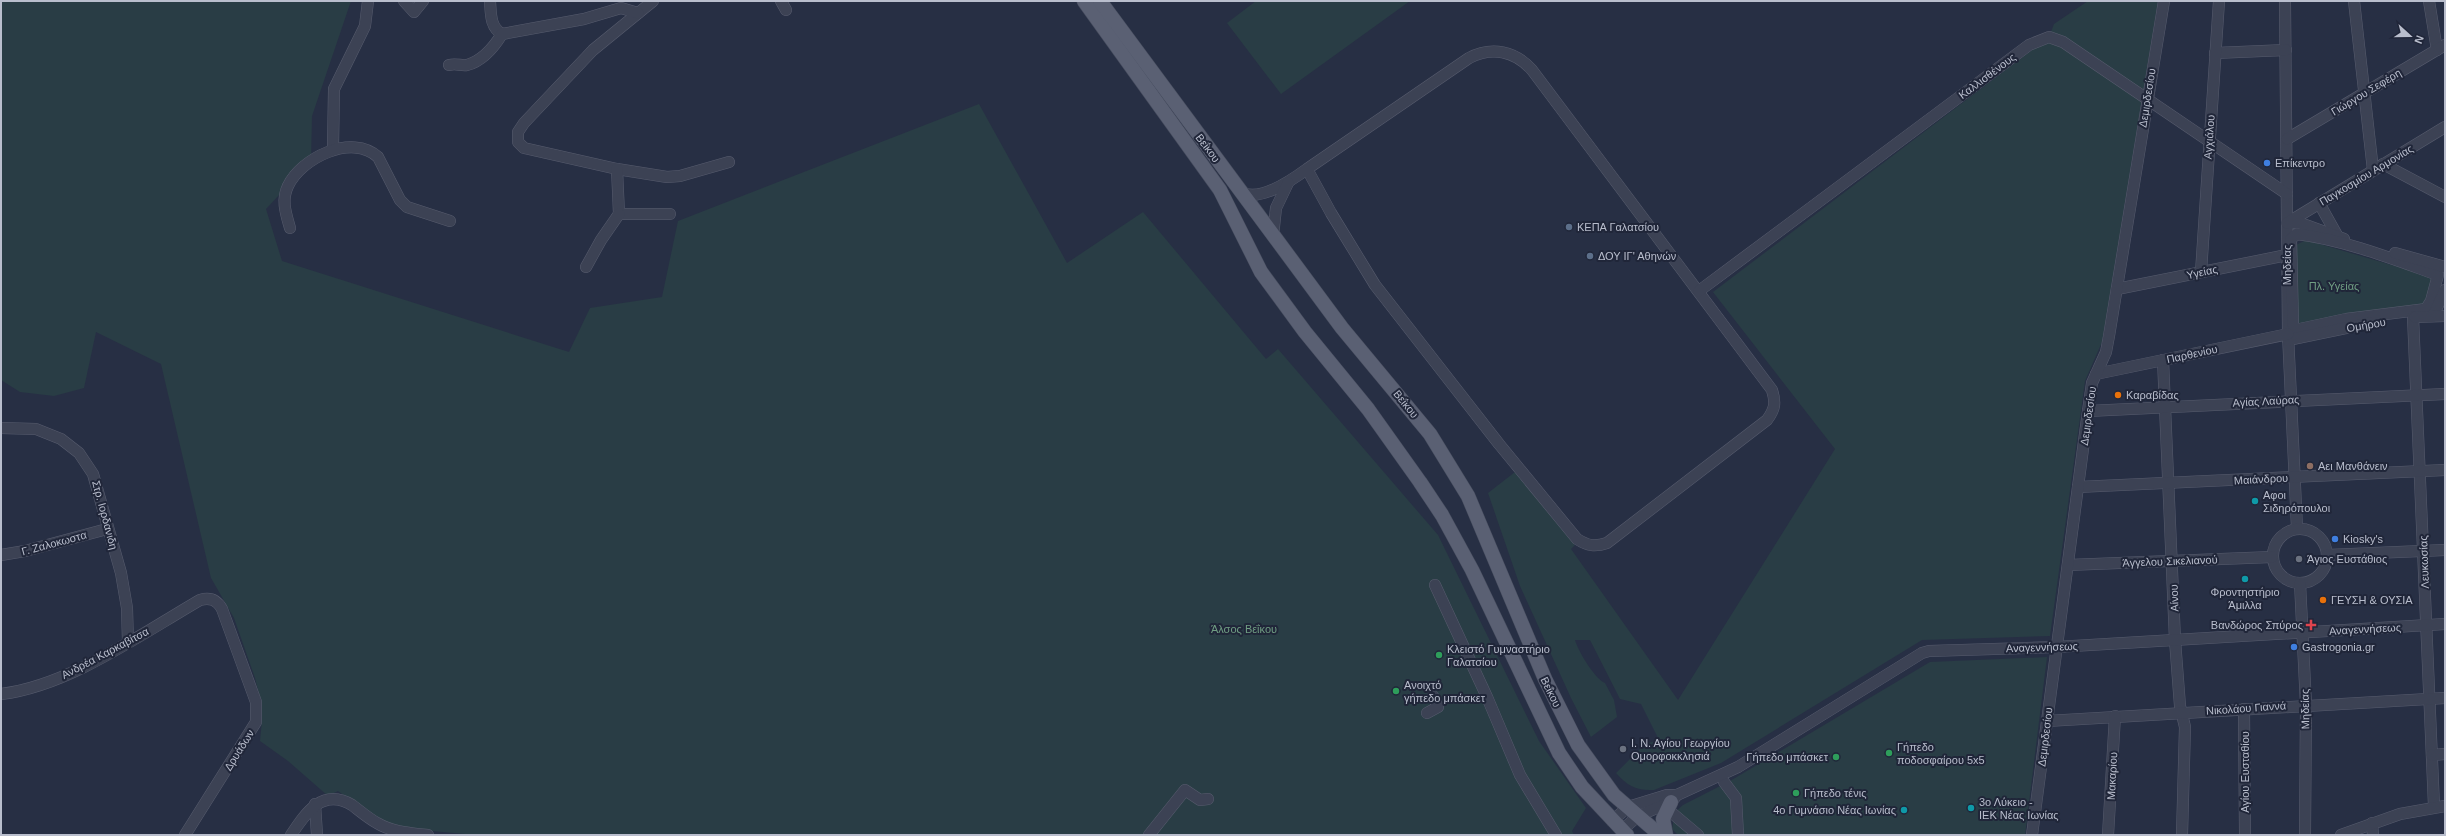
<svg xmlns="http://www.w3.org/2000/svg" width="2446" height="836" viewBox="0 0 2446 836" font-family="Helvetica,sans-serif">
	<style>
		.green { fill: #293d45 }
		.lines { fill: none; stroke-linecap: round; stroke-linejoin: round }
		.minor-casing { stroke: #575c6e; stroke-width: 12 }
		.major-casing { stroke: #454b5d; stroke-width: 15 }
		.minor { stroke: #3c4254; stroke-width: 11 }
		.major { stroke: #5a6073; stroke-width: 14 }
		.shop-dot { fill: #3f7fe0; stroke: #202639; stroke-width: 1.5 }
		.service-dot { fill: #5c6f8a; stroke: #202639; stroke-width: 1.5 }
		.food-dot { fill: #e8710a; stroke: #202639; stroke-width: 1.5 }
		.education-dot { fill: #8d6e63; stroke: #202639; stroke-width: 1.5 }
		.culture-dot { fill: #0f9aa8; stroke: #202639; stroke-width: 1.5 }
		.worship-dot { fill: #6b7280; stroke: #202639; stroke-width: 1.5 }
		.health-dot { fill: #e0444e; stroke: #202639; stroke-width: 1.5 }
		.leisure-dot { fill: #2e9e5b; stroke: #202639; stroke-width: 1.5 }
		.labels { text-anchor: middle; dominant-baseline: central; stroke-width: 4; stroke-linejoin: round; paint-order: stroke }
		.street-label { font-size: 11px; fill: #b9becd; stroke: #202639 }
		.poi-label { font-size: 11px; fill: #b9becd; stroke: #202639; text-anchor: start }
		.park-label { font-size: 11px; fill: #709e83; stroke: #202639 }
	</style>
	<rect width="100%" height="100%" fill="#272f44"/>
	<g class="green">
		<path d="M1 1H351L312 116 311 161 266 209 282 261 569 352 590 308 662 297 678 221 979 104 1067 263 1143 212 1266 359 1278 349 1438 535 1539 741 1586 808 1572 831 1574 835H476L398 828 379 821 338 791 328 796 288 761 260 741 262 720 261 702 255 678 234 618 211 578 161 364 96 332 84 388 54 396 20 392 1 380Z"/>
		<path d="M1256 1H1410L1281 94 1227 23Z"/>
		<path d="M2088 1H2158L2102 342 2085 381 2050 636 1922 640 1721 763 1654 790C1636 791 1628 786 1616 773L1645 744 1659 740 1641 704 1620 699 1590 640H1575C1578 651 1595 679 1605 683L1614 700 1617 717 1591 737 1571 698 1520 586 1488 493 1515 472 1575 545 1571 549 1678 700 1835 449 1713 292 2049 37 2054 24Z"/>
		<path d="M2306 240 2436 278 2425 307 2297 331 2296 245Z"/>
		<path d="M2047 657 2025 835H1678L1672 829 1675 812 1683 805 1730 781 1930 662Z"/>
	</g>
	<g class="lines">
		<defs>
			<g id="minor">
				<path d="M404 1 414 12 423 1"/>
				<path d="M490 1C491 14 490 27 502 34"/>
				<path d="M653 1 593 50 524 123 518 132V142L524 148 617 169 667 177 680 176 729 162"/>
				<path d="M781 1 786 10"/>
				<path d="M2285 1 2288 334 2297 528"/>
				<path d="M2354 1 2373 170"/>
				<path d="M2429 1 2437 50"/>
				<path d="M2215 53 2286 50"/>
				<path d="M449 65C456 63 461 66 467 65 482 61 494 47 502 34L584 19 621 8 638 13"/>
				<path d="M2287 139 2445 45"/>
				<path d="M333 148 334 89 365 26 368 1"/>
				<path d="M2383 164 2445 197"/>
				<path d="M617 169 619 214H670"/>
				<path d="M1243 193C1262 201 1292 180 1307 169L1469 58C1492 46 1515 51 1532 70L1772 390C1776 403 1775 409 1767 420L1607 543C1595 547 1588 546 1577 539L1499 444 1375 285 1331 213 1307 169"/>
				<path d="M2319 203 2338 237"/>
				<path d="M2287 223 2445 127"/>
				<path d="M2287 223H2300L2344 239"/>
				<path d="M290 228C286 214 281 200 288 186 301 158 352 133 378 157L400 200 407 207 450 221"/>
				<path d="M2297 234C2345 240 2393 259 2438 275L2431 301 2426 309 2346 319 2295 330 2293 324 2291 239Z"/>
				<path d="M1273 236 1276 208 1288 183"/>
				<path d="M2395 253 2445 267"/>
				<path d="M586 267 601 240 619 214"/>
				<path d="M2201 272 2219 1"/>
				<path d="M2117 289 2287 255"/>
				<path d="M1699 291 2029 45 2049 37 2063 42 2287 194"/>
				<path d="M2433 316 2445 290"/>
				<path d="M2413 317 2434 806"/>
				<path d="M2415 317 2445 316"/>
				<path d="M2288 340 2370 323"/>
				<path d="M2163 360 2175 640 2180 706 2185 727 2182 835"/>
				<path d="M2096 374 2288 334"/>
				<path d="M2088 411 2445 394"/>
				<path d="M1 428 36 429 61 439 79 453 93 474 121 573 127 608 128 642"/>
				<path d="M2078 487 2445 470"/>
				<circle cx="2300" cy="556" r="27"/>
				<path d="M1 555 25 551 107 529"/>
				<path d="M2327 555 2445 550"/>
				<path d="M2068 565 2272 557"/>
				<path d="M2300 583 2306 705 2305 835"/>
				<path d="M1435 585 1487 697 1520 775 1556 835"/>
				<path d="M1 694C69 686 141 634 200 600 210 597 217 600 222 609L256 702V722L185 835"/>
				<path d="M2244 709 2245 835"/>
				<path d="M1427 713 1438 707 1433 696"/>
				<path d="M2047 721 2445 698"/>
				<path d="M2432 755 2445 754"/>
				<path d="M1724 782 1736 798 1738 835"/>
				<path d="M315 804 317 835"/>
				<path d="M1672 813 1698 835"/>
				<path d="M1612 821 1628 807 1667 795H1677"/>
				<path d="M2372 823 2373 835"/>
				<path d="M1622 830 1638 816 1671 802 1677 795 1738 767 1922 653 1929 651 2056 647 2445 624"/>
				<path d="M291 835C305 814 322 787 352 805 360 811 368 818 377 823 392 832 410 833 428 835"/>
				<path d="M1149 835 1185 790 1200 800 1208 799"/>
				<path d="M2032 835 2088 411 2092 383 2106 352 2109 336 2164 1"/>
				<path d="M2108 835 2115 716"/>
				<path d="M2341 835 2400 814 2445 806"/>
			</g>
			<g id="major">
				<path d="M1084 1 1220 190 1261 272 1305 332 1368 409 1420 482 1442 515 1472 570 1559 753 1582 787 1627 835"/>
				<path d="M1100 1 1342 328 1430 434 1468 496 1545 679 1578 745 1614 795 1660 835"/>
				<path d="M1666 835 1663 819 1671 802"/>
			</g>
		</defs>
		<use href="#minor" class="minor-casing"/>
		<use href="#major" class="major-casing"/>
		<use href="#minor" class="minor"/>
		<use href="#major" class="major"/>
	</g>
	<g class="shop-dot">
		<circle cx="2267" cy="163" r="4"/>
		<circle cx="2335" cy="539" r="4"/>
		<circle cx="2294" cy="647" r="4"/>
	</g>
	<g class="service-dot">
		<circle cx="1569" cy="227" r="4"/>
		<circle cx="1590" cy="256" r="4"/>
	</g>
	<g class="food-dot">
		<circle cx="2118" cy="395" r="4"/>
		<circle cx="2323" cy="600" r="4"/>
	</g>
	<circle class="education-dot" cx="2310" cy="466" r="4"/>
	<g class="culture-dot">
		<circle cx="2255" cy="501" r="4"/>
		<circle cx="2245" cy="579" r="4"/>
		<circle cx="1971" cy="808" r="4"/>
		<circle cx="1904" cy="810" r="4"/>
	</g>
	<g class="worship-dot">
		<circle cx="2299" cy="559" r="4"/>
		<circle cx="1623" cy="749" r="4"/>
	</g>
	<path class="health-dot" d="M2309 619h4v4h4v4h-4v4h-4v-4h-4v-4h4z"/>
	<g class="leisure-dot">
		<circle cx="1439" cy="655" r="4"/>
		<circle cx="1396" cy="691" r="4"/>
		<circle cx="1889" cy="753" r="4"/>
		<circle cx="1836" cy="757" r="4"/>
		<circle cx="1796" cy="793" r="4"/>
	</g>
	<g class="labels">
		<g class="street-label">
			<text transform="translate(1987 76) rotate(-37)">Καλλισθένους</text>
			<text transform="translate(2366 92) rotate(-31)">Γιώργου Σεφέρη</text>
			<text transform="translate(2147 98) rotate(-81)">Δεμιρδεσίου</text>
			<text transform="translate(2209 137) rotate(-86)">Αγχιάλου</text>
			<text transform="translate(1208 148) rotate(53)">Βεΐκου</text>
			<text transform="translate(2366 175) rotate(-31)">Παγκοσμίου Αρμονίας</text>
			<text transform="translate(2287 265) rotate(-90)">Μηδείας</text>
			<text transform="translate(2202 272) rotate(-12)">Υγείας</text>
			<text transform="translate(2366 325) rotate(-10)">Ομήρου</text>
			<text transform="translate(2192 354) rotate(-12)">Παρθενίου</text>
			<text transform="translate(2266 401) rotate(-3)">Αγίας Λαύρας</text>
			<text transform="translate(1406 404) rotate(51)">Βεΐκου</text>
			<text transform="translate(2088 416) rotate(-82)">Δεμιρδεσίου</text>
			<text transform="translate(2261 479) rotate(-3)">Μαιάνδρου</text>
			<text transform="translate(105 515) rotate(75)">Στρ. Ιορδανιδη</text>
			<text transform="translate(54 543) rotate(-15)">Γ. Ζαλοκωστα</text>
			<text transform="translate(2170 561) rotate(-2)">Άγγελου Σικελιανού</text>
			<text transform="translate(2424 562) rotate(-92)">Λευκωσίας</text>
			<text transform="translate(2174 598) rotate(-92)">Αίνου</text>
			<text transform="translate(2365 629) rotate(-3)">Αναγεννήσεως</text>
			<text transform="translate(2042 647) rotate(-2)">Αναγεννήσεως</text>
			<text transform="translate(105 653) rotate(-28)">Ανδρέα Καρκαβίτσα</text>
			<text transform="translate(1551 692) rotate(64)">Βεΐκου</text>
			<text transform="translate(2246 708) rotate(-4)">Νικολάου Γιαννά</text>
			<text transform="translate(2305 709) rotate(-91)">Μηδείας</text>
			<text transform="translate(2045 737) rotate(-83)">Δεμιρδεσίου</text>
			<text transform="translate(239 750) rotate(-58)">Δρυάδων</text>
			<text transform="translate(2245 772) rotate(-90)">Αγίου Ευσταθίου</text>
			<text transform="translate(2112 776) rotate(-87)">Μακαρίου</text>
		</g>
		<g class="poi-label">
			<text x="2275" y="163">Επίκεντρο</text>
			<text x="1577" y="227">ΚΕΠΑ Γαλατσίου</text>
			<text x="1598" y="256">ΔΟΥ ΙΓ' Αθηνών</text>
			<text x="2126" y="395">Καραβίδας</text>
			<text x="2318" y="466">Αει Μανθάνειν</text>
			<text x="2263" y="495">Αφοι<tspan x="2263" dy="13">Σιδηρόπουλοι</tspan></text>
			<text x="2343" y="539">Kiosky's</text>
			<text x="2307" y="559">Άγιος Ευστάθιος</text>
			<text x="2245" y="592" text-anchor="middle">Φροντηστήριο<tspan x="2245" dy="13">Άμιλλα</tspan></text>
			<text x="2331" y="600">ΓΕΥΣΗ &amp; ΟΥΣΙΑ</text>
			<text x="2303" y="625" text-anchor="end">Βανδώρος Σπύρος</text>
			<text x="2302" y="647">Gastrogonia.gr</text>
			<text x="1447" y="649">Κλειστό Γυμναστήριο<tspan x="1447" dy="13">Γαλατσίου</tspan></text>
			<text x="1404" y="685">Ανοιχτό<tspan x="1404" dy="13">γήπεδο μπάσκετ</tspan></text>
			<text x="1631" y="743">Ι. Ν. Αγίου Γεωργίου<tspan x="1631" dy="13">Ομορφοκκλησιά</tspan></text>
			<text x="1897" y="747">Γήπεδο<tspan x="1897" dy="13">ποδοσφαίρου 5x5</tspan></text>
			<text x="1828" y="757" text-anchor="end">Γήπεδο μπάσκετ</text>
			<text x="1804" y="793">Γήπεδο τένις</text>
			<text x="1979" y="802">3ο Λύκειο -<tspan x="1979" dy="13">ΙΕΚ Νέας Ιωνίας</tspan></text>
			<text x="1896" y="810" text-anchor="end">4ο Γυμνάσιο Νέας Ιωνίας</text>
		</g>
		<g class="park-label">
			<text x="2334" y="286">Πλ. Υγείας</text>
			<text x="1244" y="629">Άλσος Βεΐκου</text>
		</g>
	</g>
	<rect width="2446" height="836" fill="none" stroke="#b9becd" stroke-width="4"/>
	<g transform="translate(2410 36) rotate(111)" stroke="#202639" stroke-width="3" paint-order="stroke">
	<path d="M0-3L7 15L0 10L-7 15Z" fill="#b9becd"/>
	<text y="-6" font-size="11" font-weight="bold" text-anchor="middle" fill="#b9becd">N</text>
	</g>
</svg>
